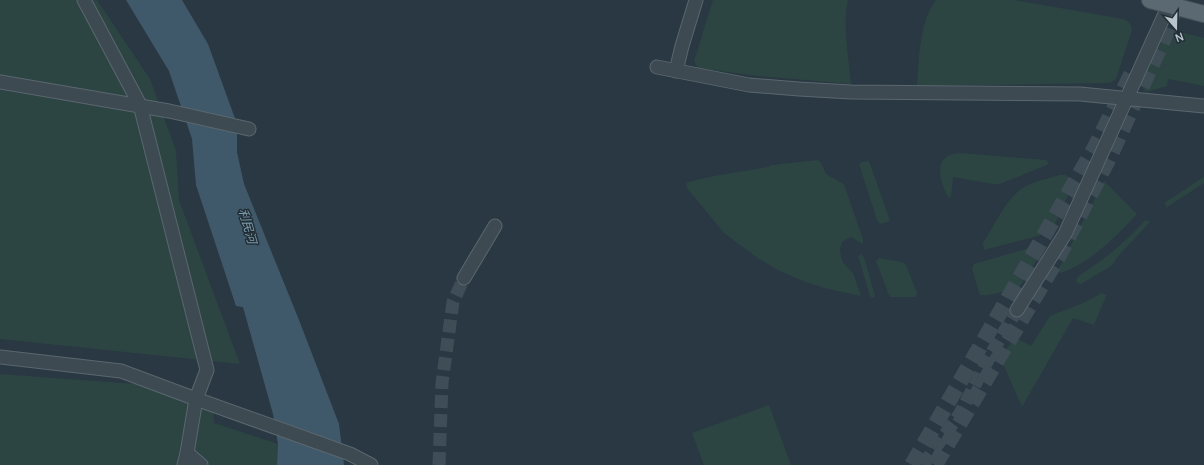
<svg xmlns="http://www.w3.org/2000/svg" width="1204" height="465" viewBox="0 0 1204 465" font-family="Manrope,'Noto Sans SC',sans-serif">
	<style>
		.green { fill: #2c4543 }
		.water { fill: #40596a }
		.lines { fill: none; stroke-linecap: round; stroke-linejoin: round }
		.minor-tunnel { stroke: #3f4d57; stroke-width: 13; stroke-dasharray: 13 6; stroke-linecap: butt }
		.major-tunnel { stroke: #3f4d57; stroke-width: 16; stroke-dasharray: 16 8; stroke-linecap: butt }
		.minor-casing { stroke: #5b676f; stroke-width: 15 }
		.major-casing { stroke: #47535b; stroke-width: 18 }
		.minor { stroke: #3d4a52; stroke-width: 13 }
		.major { stroke: #5b6972; stroke-width: 16 }
		.labels { text-anchor: middle; dominant-baseline: central; stroke-width: 3; stroke-linejoin: round; paint-order: stroke }
		.water-label { font-size: 12px; font-style: italic; fill: #7d9aac; stroke: #222f37 }
	</style>
	<rect width="100%" height="100%" fill="#293842"/>
	<g class="green">
		<path d="M0 0H97L150 79 176 151 179 200 240 364 0 339Z"/>
		<path d="M713 0H848C842 23 849 59 851 84L758 76 698 68 694 61Z"/>
		<path d="M936 0H1014L1123 19C1129 21 1131 24 1132 30L1117 76 1115 80 1110 83 917 86C919 60 919 21 936 0Z"/>
		<path d="M1163 28 1204 38V86L1168 79 1167 86 1146 92 1138 82Z"/>
		<path d="M960 153 1046 160 1049 164 1000 184H993L953 177 951 197H948C942 186 933 162 950 155 953 154 957 153 960 153Z"/>
		<path d="M818 160 821 163 826 174 844 184 863 239V244L851 237 842 242 840 249 841 257 844 264 853 273 861 296 824 288 803 281 780 271 759 259 724 233 687 188 686 184 688 182 714 176 768 167 772 165Z"/>
		<path d="M869 161 890 221 880 224 877 220 859 164 862 162Z"/>
		<path d="M1059 175H1066L1073 182V184L1053 228 1049 233 984 250 983 243C994 226 1006 198 1024 187 1034 181 1048 179 1059 175Z"/>
		<path d="M1204 177V183L1167 207 1164 203Z"/>
		<path d="M1104 181 1137 214C1115 237 1092 262 1061 273L1058 270Z"/>
		<path d="M1145 220 1150 222 1120 254 1111 266 1081 284 1076 282 1077 278 1080 275C1106 258 1125 243 1145 220Z"/>
		<path d="M1036 246 1042 252 1018 289 988 295H980L972 269 974 264Z"/>
		<path d="M861 254 864 257 875 296 872 298 870 296 858 256Z"/>
		<path d="M879 258 902 262 906 265 917 293 916 297H891L888 293 876 261Z"/>
		<path d="M1102 293 1106 295 1105 299 1094 325 1073 318 1022 407 1000 357 1015 338 1031 346 1050 316 1083 303Z"/>
		<path d="M0 374 191 388 212 397 214 423 278 444 277 465H0Z"/>
		<path d="M769 405 791 465H704L692 433Z"/>
	</g>
	<path class="water" d="M126 0H182L208 44 237 124V152L244 184 299 320 339 424 344 465H277L278 444 273 414 243 307 236 306 196 185 192 139 169 71Z"/>
	<g class="lines">
		<g class="minor-tunnel">
			<path d="M439 465 442 383 453 302 464 278"/>
			<path d="M923 465 959 415 995 347 1017 310"/>
		</g>
		<g class="major-tunnel">
			<path d="M912 465 1094 149 1134 69"/>
			<path d="M935 465 1056 261 1110 156 1164 38 1178 0"/>
		</g>
		<defs>
			<g id="minor">
				<path d="M84 0 140 105 207 370 196 399 187 453 184 465"/>
				<path d="M657 67 749 85 799 89 851 92 1080 94 1204 106"/>
				<path d="M676 71 682 46 696 0"/>
				<path d="M0 82 169 111 249 129"/>
				<path d="M464 278 495 226"/>
				<path d="M1017 310 1065 234 1169 5"/>
				<path d="M0 357 121 371 196 399 350 454 371 465"/>
				<path d="M187 453 201 465"/>
			</g>
			<path id="major" d="M1150 0 1204 14"/>
		</defs>
		<use href="#minor" class="minor-casing"/>
		<use href="#major" class="major-casing"/>
		<use href="#minor" class="minor"/>
		<use href="#major" class="major"/>
	</g>
	<g class="labels">
		<g class="water-label">
			<text transform="translate(248 226) rotate(74)">利民河</text>
		</g>
	</g>
	<g transform="translate(1176 28) rotate(160)" stroke="#222f37" stroke-width="3" paint-order="stroke">
	<path d="M0-3L7 15L0 10L-7 15Z" fill="#bac4cc"/>
	<text y="-6" font-size="11" font-weight="bold" text-anchor="middle" fill="#bac4cc">N</text>
	</g>
</svg>
